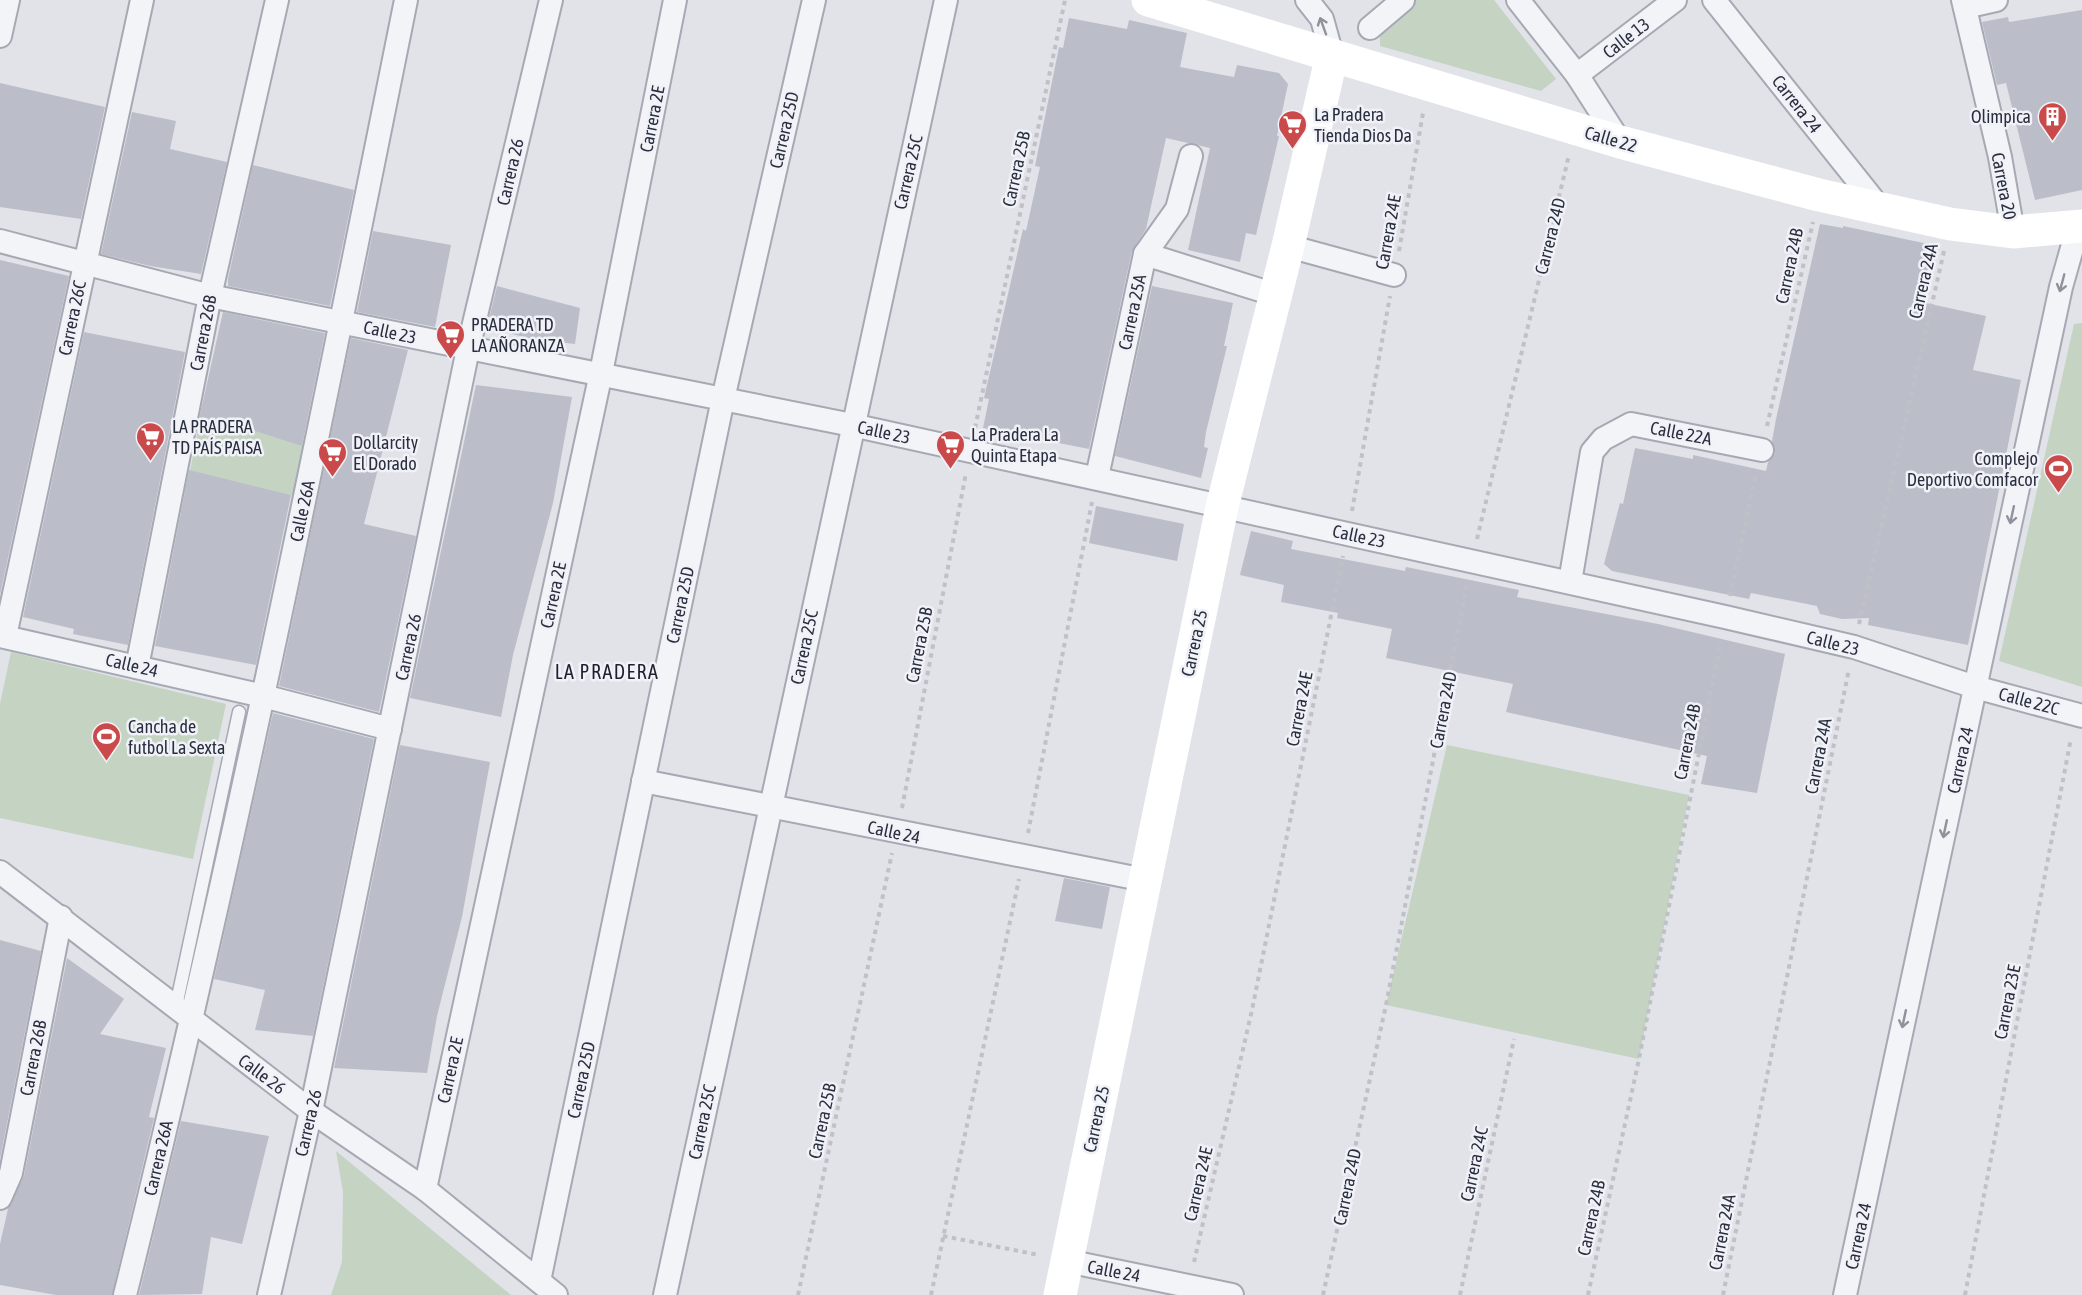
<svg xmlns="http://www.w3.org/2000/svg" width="2082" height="1295" viewBox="0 0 2082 1295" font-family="'Asap Condensed',sans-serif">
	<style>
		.green { fill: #c4d3c2 }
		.building { fill: #bbbec9 }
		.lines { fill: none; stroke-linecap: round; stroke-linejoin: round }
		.lane-casing { stroke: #a6a9b3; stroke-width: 15 }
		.street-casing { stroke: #a6a9b3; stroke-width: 26 }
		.path { stroke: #bfc1c7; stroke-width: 4; stroke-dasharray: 4.5 4.5; stroke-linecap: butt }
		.lane { stroke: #f3f4f7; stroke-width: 12 }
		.street { stroke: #f3f4f7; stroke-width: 22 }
		.secondary { stroke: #fff; stroke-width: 33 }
		.oneway { stroke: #8e929c }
		.labels { text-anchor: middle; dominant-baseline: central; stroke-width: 5; stroke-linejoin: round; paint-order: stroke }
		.street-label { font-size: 18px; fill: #2a2f40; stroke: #f0f2f7 }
		.poi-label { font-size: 18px; fill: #2a2f40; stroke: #f0f2f7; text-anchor: start }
		.neighbourhood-label { font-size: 20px; letter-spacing: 1.5px; fill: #1c2031; stroke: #f0f2f7 }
	</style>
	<rect width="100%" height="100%" fill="#e1e3e9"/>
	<g class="green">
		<path d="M1415 0H1494L1556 79 1541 91 1380 46V28Z"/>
		<path d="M2082 323V687L1999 661 2074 324Z"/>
		<path d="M200 420 252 430 313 449 299 497 190 471Z"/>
		<path d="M11 652 226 704 193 859 0 818V704Z"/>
		<path d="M1447 745 1689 795 1639 1059 1386 1005Z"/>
		<path d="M336 1151 511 1295H331L342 1262 343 1192Z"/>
	</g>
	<g class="building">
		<path d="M2082 10V190L2035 200 2006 83 1997 85 1982 22 2008 17 2009 22Z"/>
		<path d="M1069 18 1127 29 1129 20 1187 33 1180 67 1234 77 1237 65 1279 73 1288 84 1277 136H1279L1256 235 1246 233 1240 262 1188 250 1210 148 1166 138 1146 229 1132 251 1089 449 983 428 989 399 984 398 1023 229 1026 231 1040 167 1035 166 1059 47 1063 48Z"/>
		<path d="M0 83 105 107 81 219 0 207Z"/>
		<path d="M132 112 176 121 170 149 227 162 201 274 150 266 101 254Z"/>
		<path d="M253 165 354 190 330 306 228 286V279Z"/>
		<path d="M1820 224 1843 228V226L1933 245 1921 302 1986 316 1973 370 2021 380 1968 645 1868 625 1869 618 1842 619 1820 614 1817 606 1797 602 1751 593 1749 599 1612 571 1604 564 1620 503 1623 504 1635 448 1693 459V455L1766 471 1768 462 1775 453 1772 441 1776 419Z"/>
		<path d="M373 231 451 245 435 327 357 312Z"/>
		<path d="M0 260 69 276 0 595Z"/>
		<path d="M497 286 580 308 575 344 531 339 487 327Z"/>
		<path d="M1152 286 1233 303 1224 346H1227L1206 432 1204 447 1208 448 1201 478 1115 456Z"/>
		<path d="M223 312 325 333 302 446 252 430 199 419Z"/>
		<path d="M84 332 185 352 128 645 73 634 74 629 23 617Z"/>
		<path d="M351 338 408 350 364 524 416 536 379 712 279 686Z"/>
		<path d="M476 385 572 397 553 503 513 655 501 717 410 698Z"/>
		<path d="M189 470 291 495 256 665 155 646Z"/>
		<path d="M1096 506 1184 524 1177 561 1089 543Z"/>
		<path d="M1251 531 1293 541 1291 549 1405 571 1406 567 1431 572 1519 590 1517 597 1658 624 1785 654 1757 793 1701 784 1707 756 1506 712 1513 684 1386 658 1392 629 1337 618 1338 613 1281 602 1284 585 1240 575Z"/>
		<path d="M273 713 374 739 313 1036 255 1030 265 990 214 979Z"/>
		<path d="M400 745 490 762 462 917 437 1016 427 1073 334 1068Z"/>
		<path d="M1064 878 1110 887 1102 929 1055 921Z"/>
		<path d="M0 940 41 951 0 1159Z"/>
		<path d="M67 958 124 999 100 1034 166 1048 149 1117 154 1118 112 1295H56L0 1285V1244L8 1209 24 1176Z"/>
		<path d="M181 1121 269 1136 242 1244 211 1237 202 1294 139 1295Z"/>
	</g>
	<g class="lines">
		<defs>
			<path id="lane" d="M176 1006 239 712"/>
			<g id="street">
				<path d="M1307 0 1322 19 1332 55"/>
				<path d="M1518 0 1577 75 1620 142"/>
				<path d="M1714 0 1879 207"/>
				<path d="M1963 0 2000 157 2013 232"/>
				<path d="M1965 7 1996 0"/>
				<path d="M1370 28 1403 0"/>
				<path d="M0 36 8 0"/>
				<path d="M1577 75 1675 0"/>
				<path d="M0 241 210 296 852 425 1725 617 1854 647 1975 687 2082 716"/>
				<path d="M1288 246 1394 275"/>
				<path d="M1145 254 1276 295"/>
				<path d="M1097 477 1145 254 1177 209 1191 156"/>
				<path d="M1570 582 1592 452 1603 439 1631 424 1762 450"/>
				<path d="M0 636 263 696 390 729"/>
				<path d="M5 636 142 0"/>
				<path d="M137 667 210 296 277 0"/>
				<path d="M643 781 1145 880"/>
				<path d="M0 872 311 1111 425 1189 556 1295"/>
				<path d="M425 1189 601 373 675 0"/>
				<path d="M0 1198 11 1173 61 917"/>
				<path d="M1067 1261 1232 1295"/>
				<path d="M539 1281 723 399 814 0"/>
				<path d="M125 1295C232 866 319 433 406 0"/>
				<path d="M269 1295 311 1111 468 349 551 0"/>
				<path d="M665 1295 946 0"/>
				<path d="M1845 1295 2061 287 2078 227"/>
			</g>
		</defs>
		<use href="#lane" class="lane-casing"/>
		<use href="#street" class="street-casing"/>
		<g class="path">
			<path d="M1399 251 1423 113"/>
			<path d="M1767 426 1813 222"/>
			<path d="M975 428 1065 0"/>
			<path d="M1352 511 1390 296"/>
			<path d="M1477 539 1569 155"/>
			<path d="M1730 596 1756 474"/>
			<path d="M1859 624 1944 251"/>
			<path d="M902 808 966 473"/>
			<path d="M1028 833 1092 502"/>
			<path d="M943 1236 1039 1255"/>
			<path d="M1194 1262 1252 1010 1343 556"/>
			<path d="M798 1295 892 853"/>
			<path d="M931 1295 1019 879"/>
			<path d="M1323 1295 1386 1005 1467 584"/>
			<path d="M1460 1295 1514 1039"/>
			<path d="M1588 1295 1639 1059 1721 641"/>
			<path d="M1723 1295 1849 669"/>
			<path d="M1965 1295 2071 738"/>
		</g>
		<use href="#lane" class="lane"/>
		<use href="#street" class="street"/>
		<g class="secondary">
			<path d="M1148 0 1620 142 1819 195 1950 224 2013 232 2082 226"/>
			<path d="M1060 1295 1222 507 1288 246 1332 55"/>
		</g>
	</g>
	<defs><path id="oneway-shaft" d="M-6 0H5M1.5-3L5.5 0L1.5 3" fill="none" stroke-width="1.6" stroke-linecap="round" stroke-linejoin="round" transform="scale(1.5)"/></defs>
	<g class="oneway">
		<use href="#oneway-shaft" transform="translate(1323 26) rotate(-110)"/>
		<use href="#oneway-shaft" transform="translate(2062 283) rotate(105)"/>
		<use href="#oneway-shaft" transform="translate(2012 515) rotate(102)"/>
		<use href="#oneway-shaft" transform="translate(1945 829) rotate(102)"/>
		<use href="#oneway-shaft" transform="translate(1904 1019) rotate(102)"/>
	</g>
	<defs>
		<symbol id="building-pin" viewBox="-11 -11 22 30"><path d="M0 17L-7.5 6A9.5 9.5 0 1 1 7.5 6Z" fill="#ca4a4b" stroke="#f0f2f7"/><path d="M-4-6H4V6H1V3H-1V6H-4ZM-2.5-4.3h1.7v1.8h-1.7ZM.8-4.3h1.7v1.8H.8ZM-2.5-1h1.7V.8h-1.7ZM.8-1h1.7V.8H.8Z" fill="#fff"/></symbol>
		<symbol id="supermarket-pin" viewBox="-11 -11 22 30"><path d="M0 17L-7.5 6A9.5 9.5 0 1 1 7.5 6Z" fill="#ca4a4b" stroke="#f0f2f7"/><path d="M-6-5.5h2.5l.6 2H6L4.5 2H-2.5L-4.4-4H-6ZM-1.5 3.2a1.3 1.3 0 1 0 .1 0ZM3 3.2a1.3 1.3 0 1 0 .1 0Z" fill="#fff"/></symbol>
		<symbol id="stadium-pin" viewBox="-11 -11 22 30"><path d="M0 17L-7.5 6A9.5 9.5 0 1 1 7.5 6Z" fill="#ca4a4b" stroke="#f0f2f7"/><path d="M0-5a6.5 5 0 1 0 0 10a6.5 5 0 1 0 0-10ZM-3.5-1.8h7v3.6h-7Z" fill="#fff"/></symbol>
	</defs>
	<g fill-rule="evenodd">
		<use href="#building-pin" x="2036" y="100" width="33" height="45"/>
		<use href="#supermarket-pin" x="1276" y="108" width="33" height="45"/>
		<use href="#supermarket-pin" x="434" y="318" width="33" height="45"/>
		<use href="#supermarket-pin" x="134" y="420" width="33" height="45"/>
		<use href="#supermarket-pin" x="934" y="428" width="33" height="45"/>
		<use href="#supermarket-pin" x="316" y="436" width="33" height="45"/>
		<use href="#stadium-pin" x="2042" y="452" width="33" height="45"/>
		<use href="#stadium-pin" x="90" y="720" width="33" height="45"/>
	</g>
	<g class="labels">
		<g class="street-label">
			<text transform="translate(1626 38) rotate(-38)">Calle 13</text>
			<text transform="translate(1797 104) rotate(52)">Carrera 24</text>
			<text transform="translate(652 119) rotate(-79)">Carrera 2E</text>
			<text transform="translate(784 130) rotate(-77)">Carrera 25D</text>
			<text transform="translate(1611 139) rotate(16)">Calle 22</text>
			<text transform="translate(1016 169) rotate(-78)">Carrera 25B</text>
			<text transform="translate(510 172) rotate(-77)">Carrera 26</text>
			<text transform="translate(908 172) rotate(-77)">Carrera 25C</text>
			<text transform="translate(2004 186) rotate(79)">Carrera 20</text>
			<text transform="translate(1388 232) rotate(-80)">Carrera 24E</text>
			<text transform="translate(1550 236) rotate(-76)">Carrera 24D</text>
			<text transform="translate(1789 266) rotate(-78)">Carrera 24B</text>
			<text transform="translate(1923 281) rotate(-77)">Carrera 24A</text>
			<text transform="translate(1132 312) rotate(-78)">Carrera 25A</text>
			<text transform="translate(72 318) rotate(-78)">Carrera 26C</text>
			<text transform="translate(390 332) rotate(12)">Calle 23</text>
			<text transform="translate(203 333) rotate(-79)">Carrera 26B</text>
			<text transform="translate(884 432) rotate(12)">Calle 23</text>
			<text transform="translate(1681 433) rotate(11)">Calle 22A</text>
			<text transform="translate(302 511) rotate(-78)">Calle 26A</text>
			<text transform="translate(1359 536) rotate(12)">Calle 23</text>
			<text transform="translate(553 595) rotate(-78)">Carrera 2E</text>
			<text transform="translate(680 605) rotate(-78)">Carrera 25D</text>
			<text transform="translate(1194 643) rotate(-78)">Carrera 25</text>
			<text transform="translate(1833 643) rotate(14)">Calle 23</text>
			<text transform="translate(919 645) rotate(-79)">Carrera 25B</text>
			<text transform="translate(408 647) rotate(-78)">Carrera 26</text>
			<text transform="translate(804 647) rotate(-78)">Carrera 25C</text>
			<text transform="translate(132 665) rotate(13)">Calle 24</text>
			<text transform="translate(2029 701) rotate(15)">Calle 22C</text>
			<text transform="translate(1299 709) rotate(-79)">Carrera 24E</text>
			<text transform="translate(1443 710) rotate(-79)">Carrera 24D</text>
			<text transform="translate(1687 742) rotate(-79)">Carrera 24B</text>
			<text transform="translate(1818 756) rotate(-79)">Carrera 24A</text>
			<text transform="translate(1960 760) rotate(-78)">Carrera 24</text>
			<text transform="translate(894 832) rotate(12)">Calle 24</text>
			<text transform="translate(2007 1002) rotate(-79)">Carrera 23E</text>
			<text transform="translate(33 1058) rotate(-79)">Carrera 26B</text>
			<text transform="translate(450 1070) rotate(-78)">Carrera 2E</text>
			<text transform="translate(262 1074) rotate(37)">Calle 26</text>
			<text transform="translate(581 1080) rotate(-78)">Carrera 25D</text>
			<text transform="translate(1096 1119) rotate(-78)">Carrera 25</text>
			<text transform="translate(822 1121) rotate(-78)">Carrera 25B</text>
			<text transform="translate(702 1122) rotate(-78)">Carrera 25C</text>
			<text transform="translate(308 1123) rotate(-77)">Carrera 26</text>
			<text transform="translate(158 1158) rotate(-77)">Carrera 26A</text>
			<text transform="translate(1474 1164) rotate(-78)">Carrera 24C</text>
			<text transform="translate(1198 1184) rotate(-77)">Carrera 24E</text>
			<text transform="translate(1347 1187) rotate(-78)">Carrera 24D</text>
			<text transform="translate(1591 1218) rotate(-78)">Carrera 24B</text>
			<text transform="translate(1722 1232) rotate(-79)">Carrera 24A</text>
			<text transform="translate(1858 1236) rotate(-78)">Carrera 24</text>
			<text transform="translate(1114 1271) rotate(11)">Calle 24</text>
		</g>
		<g class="poi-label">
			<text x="1314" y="114">La Pradera<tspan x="1314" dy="21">Tienda Dios Da</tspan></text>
			<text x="2031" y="116" text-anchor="end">Olimpica</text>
			<text x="471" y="324">PRADERA TD<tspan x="471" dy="21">LA AÑORANZA</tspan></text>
			<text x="172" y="426">LA PRADERA<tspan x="172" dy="21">TD PAÍS PAISA</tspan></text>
			<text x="971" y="434">La Pradera La<tspan x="971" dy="21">Quinta Etapa</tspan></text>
			<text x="353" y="442">Dollarcity<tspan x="353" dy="21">El Dorado</tspan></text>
			<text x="2038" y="458" text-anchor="end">Complejo<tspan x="2038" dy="21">Deportivo Comfacor</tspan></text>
			<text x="128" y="726">Cancha de<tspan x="128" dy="21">futbol La Sexta</tspan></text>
		</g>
		<g class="neighbourhood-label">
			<text x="607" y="671">LA PRADERA</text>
		</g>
	</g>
</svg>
